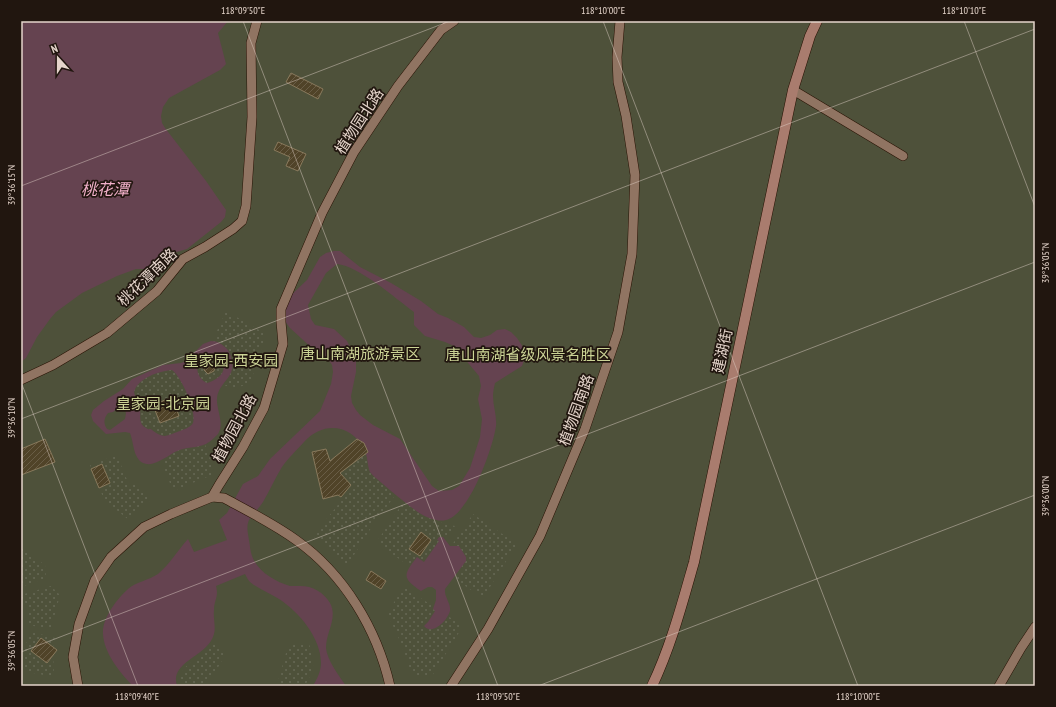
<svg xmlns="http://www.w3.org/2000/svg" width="1056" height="707" viewBox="0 0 1056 707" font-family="'PT Sans Narrow','Noto Sans SC',sans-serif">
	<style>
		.green { fill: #4e513a }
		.garden { fill: url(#garden-dots) }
		.water { fill: #654350; fill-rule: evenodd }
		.building { fill: url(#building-hatch); stroke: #88795c }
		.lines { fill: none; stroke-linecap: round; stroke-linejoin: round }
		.street-casing { stroke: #281204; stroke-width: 10 }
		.secondary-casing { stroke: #281204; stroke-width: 11 }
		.street { stroke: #907462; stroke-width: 9 }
		.secondary { stroke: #a97c6e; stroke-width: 10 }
		.ticks { fill: none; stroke: #e5d5cb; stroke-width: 1; stroke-opacity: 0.45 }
		.labels { text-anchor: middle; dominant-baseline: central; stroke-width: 3.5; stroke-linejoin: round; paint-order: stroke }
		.street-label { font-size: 15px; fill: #e5d5cb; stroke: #21160f }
		.park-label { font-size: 15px; fill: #ccd496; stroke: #21160f }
		.water-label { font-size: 16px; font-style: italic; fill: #f1b0c9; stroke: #21160f }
		.neatline { fill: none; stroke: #e5d5cb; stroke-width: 1.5 }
		.ticks-label { font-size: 10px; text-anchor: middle; fill: #e5d5cb }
	</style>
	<defs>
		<pattern id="garden-dots" width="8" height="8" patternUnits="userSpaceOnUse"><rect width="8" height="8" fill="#4e513a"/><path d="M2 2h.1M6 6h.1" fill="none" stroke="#676955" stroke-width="1.8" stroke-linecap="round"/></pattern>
		<pattern id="building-hatch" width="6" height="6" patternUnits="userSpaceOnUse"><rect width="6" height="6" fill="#504328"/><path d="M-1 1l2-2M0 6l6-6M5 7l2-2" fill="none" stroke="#695d46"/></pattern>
	</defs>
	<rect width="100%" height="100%" fill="#432a1a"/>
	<rect class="green" x="21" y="21" width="1014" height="665"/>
	<g class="garden">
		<path d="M226 311 266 334 250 384 234 388 223 385 196 382V361C212 345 217 331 226 311Z"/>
		<path d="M163 368H175L191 387 201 433 213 467 212 475 173 491 157 450 144 434 130 386Z"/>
		<path d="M365 451 377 480 396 494 371 528 347 566 335 555 313 536 337 506 351 486 340 473Z"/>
		<path d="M117 455 129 485 133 484 144 490 152 499 139 509 129 520 110 505 103 497 90 465Z"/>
		<path d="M406 498C423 513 431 522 455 526L421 574 376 543Z"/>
		<path d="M473 514 517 544 483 598 437 567Z"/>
		<path d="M23 545 30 554 45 565 46 578 21 587V546Z"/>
		<path d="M51 586 60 595 51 629 28 625C29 617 30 611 26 604 24 601 22 599 21 595Z"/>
		<path d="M404 587 463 626 432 676 412 675 400 641 387 613Z"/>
		<path d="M32 632 55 638 53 647 54 677 23 671C22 657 24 645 32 632Z"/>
		<path d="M215 641 224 655C221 667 210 675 207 686H181C178 665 192 664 205 653 209 650 212 645 215 641Z"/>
		<path d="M300 644H309C316 664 314 668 305 686H279L277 685 288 646Z"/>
	</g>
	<g class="water">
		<path d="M21 21H228L218 33 226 64 220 70 169 98 163 107 161 116 162 123 165 128 206 181 226 210 225 217 221 222 187 249 173 253 161 263 158 268 151 269H136L117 276 82 293 56 312 50 319 37 337 26 358 21 362Z"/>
		<path d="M334 251H340L360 267 391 283 421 301 438 314 448 318 464 327 474 337 481 338 490 335 497 330 505 329 511 332 517 338 523 347 524 360 522 366 495 383C494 387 493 392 493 396 493 406 497 416 496 426 493 448 469 515 446 520 438 522 428 518 421 514 415 511 372 476 370 472 367 465 368 456 364 449 351 424 323 421 304 442 297 450 288 458 282 467 275 478 270 490 263 502 259 508 253 514 249 520 246 527 248 533 249 540 250 545 250 551 252 556 257 571 275 582 290 586 293 586 297 586 300 586 313 586 323 592 330 603 338 618 326 632 326 648 327 660 339 676 346 686H313C317 679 321 671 321 663 321 638 299 612 279 599 270 593 257 588 250 582 248 580 246 576 245 574L216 586C219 597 214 600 214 610 213 618 216 627 214 634 208 657 169 661 177 686H133C120 673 104 653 103 634 102 618 117 599 128 589 136 582 149 580 158 574 170 564 177 551 188 539L194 552 227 540 219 520 227 513 243 484 258 476 270 459 320 411 331 384 333 372 332 365 328 359 313 349 290 328 284 320 283 307 288 298 307 280 320 257 326 253ZM337 264C359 266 395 298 414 312V325L425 336 445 342 454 346 479 376 481 386 478 399 482 419 480 437 470 468 459 486 452 490 439 491 432 486 400 439 373 425 360 415 356 410 352 403 351 396 356 372V362L352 351 347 341 334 329 315 325 311 319 308 305 326 273Z"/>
		<path d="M211 341C218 341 222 344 227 349 229 351 230 354 231 357 238 377 219 381 217 398 216 409 225 424 218 434 215 437 210 442 206 444 197 448 186 447 177 451 168 455 154 468 143 463 133 458 134 443 130 433L125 432 106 434 93 421 91 415 93 410 104 401 123 389 132 379 163 365 181 363 186 361 203 344ZM208 354C217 353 227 362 223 371 221 377 213 381 207 383 194 377 194 359 208 354ZM172 370C181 376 197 412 193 423 190 428 182 430 177 432 165 437 163 438 152 430 148 427 151 431 146 428 138 424 141 416 140 409 140 405 135 397 134 392 138 378 159 371 172 370ZM119 407H123L126 413 125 419 110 430 107 429C103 423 104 418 108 413L113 412Z"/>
		<path d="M439 537H443L450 546H459L466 557V561L445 589C444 597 451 603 450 611 447 621 432 636 424 626L428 622 435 611 433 609 436 600V590L432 587H428L421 591C402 578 403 575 417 557L424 562 439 541 437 540Z"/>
	</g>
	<g class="building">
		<path d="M291 73 323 89 318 99 286 82Z"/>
		<path d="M278 142 306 154 298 171 286 166 290 157 274 150Z"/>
		<path d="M210 362 215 366 214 371 208 374 204 370 205 364Z"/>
		<path d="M172 397 179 416 160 423 153 405Z"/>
		<path d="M45 439 55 462 21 475V449Z"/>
		<path d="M357 439 364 443 368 452 340 473 351 485 341 497 338 495 323 499 312 452 326 449 330 461Z"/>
		<path d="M102 464 110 483 99 488 91 469Z"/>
		<path d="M421 532 431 540 420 556 409 549Z"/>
		<path d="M371 571 386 581 381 589 366 580Z"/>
		<path d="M41 638 57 650 47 663 31 651Z"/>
	</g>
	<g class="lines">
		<defs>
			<g id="street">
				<path d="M793 90 903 156"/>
				<path d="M21 380 53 365 107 333 157 291 183 259 205 247 233 229 242 221 246 206 252 117 251 43 257 21"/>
				<path d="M212 497 224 498C248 511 274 524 296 540 344 574 377 629 390 686"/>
				<path d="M78 686 73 657 79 624 95 580 111 557 144 527 171 514 212 497 219 485 243 447 264 408 283 344 281 322V309L322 213 354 152 398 86 441 30 454 21"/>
				<path d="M451 686 488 629 540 536 585 429 618 332 632 254 635 175 626 116 618 82 617 57 620 21"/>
				<path d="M999 686 1021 648 1035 627"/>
			</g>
			<path id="secondary" d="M652 686C671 646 682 604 694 562L793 90 810 36 817 21"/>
		</defs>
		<use href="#street" class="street-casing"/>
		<use href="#secondary" class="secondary-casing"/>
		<use href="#street" class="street"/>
		<use href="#secondary" class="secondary"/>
	</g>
	<path class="ticks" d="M243 21 498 686M603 21 858 686M964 21 1035 207M21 186 450 21M21 382 138 686M21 419 1035 29M21 652 1035 262M538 686 1035 495"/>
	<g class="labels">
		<g class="street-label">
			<text transform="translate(359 121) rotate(-57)">植物园北路</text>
			<text transform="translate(147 277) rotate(-44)">桃花潭南路</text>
			<text transform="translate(722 351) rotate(-78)">建湖街</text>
			<text transform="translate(576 410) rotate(-70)">植物园南路</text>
			<text transform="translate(234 428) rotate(-62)">植物园北路</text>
		</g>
		<g class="park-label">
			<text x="360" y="353">唐山南湖旅游景区</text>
			<text x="528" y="354">唐山南湖省级风景名胜区</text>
			<text x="231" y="360">皇家园-西安园</text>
			<text x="163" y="403">皇家园-北京园</text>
		</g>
		<g class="water-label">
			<text x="105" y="189">桃花潭</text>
		</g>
	</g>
	<rect width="1056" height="707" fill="none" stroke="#21160f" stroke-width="44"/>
	<g transform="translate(58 58) rotate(339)" stroke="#21160f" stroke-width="3" paint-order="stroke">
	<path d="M0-3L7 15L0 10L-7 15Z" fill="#e5d5cb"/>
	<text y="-6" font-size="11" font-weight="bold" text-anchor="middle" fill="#e5d5cb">N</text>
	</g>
	<rect x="22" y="22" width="1012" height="663" class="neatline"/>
	<g class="ticks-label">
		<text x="243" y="14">118°09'50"E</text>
		<text x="603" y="14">118°10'00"E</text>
		<text x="964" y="14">118°10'10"E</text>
		<text transform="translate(11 185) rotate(-90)" y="4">39°36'15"N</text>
		<text transform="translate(1045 263) rotate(-90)" y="4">39°36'05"N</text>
		<text transform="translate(11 418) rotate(-90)" y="4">39°36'10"N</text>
		<text transform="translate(1045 496) rotate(-90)" y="4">39°36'00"N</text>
		<text transform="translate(11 651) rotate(-90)" y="4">39°36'05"N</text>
		<text x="137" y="700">118°09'40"E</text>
		<text x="498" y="700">118°09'50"E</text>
		<text x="858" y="700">118°10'00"E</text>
	</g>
</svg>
